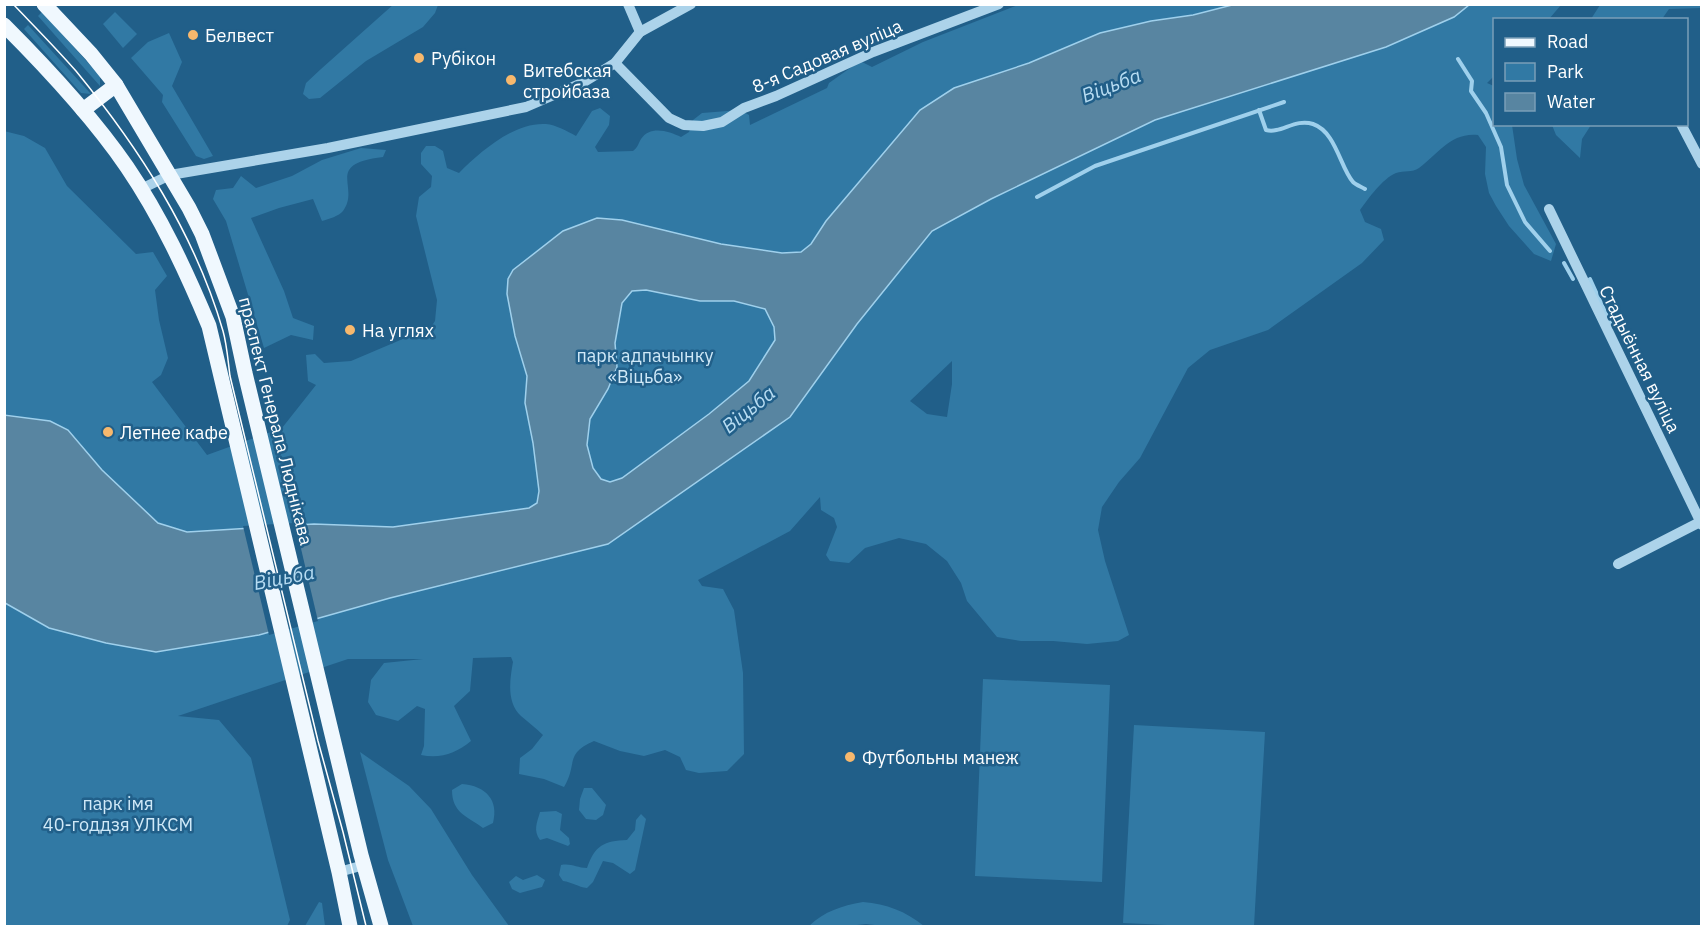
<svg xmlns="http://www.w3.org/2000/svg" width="1706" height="931" viewBox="0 0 1706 931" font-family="'IBM Plex Sans',sans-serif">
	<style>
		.green { fill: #3179a4; fill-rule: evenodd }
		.water { fill: #5885a1; stroke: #9fd0ec; stroke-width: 1.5; fill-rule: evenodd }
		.pier { fill: #215f89 }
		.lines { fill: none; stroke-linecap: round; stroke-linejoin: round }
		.stream { stroke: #9fd0ec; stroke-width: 4 }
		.minor { stroke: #acd3ea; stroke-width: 10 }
		.major { stroke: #f0f8fe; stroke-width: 15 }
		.tram { stroke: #fff; stroke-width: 1.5 }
		.poi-dot { fill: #f7b86d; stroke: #215f89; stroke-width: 2 }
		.labels { text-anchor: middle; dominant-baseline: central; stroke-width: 5; stroke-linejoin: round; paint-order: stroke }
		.poi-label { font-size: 18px; fill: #fff; stroke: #215f89; text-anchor: start }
		.street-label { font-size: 18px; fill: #fff; stroke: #215f89 }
		.park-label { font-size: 18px; fill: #d0e9f8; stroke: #215f89 }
		.water-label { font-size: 20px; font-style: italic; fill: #b7dcf2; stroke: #215f89 }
	</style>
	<rect width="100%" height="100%" fill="#215f89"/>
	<g class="green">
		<path d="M394 4 438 5 435 13 423 27 366 61 320 98 309 99 303 94 306 83 321 69Z"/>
		<path d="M1018 5H1561L1549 19 1494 20V76L1487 83 1494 86V124L1512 125 1517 159 1524 185 1556 244 1551 261 1534 254 1509 226 1496 206 1489 193 1485 174 1486 147 1478 135C1451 132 1438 154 1419 168 1412 173 1404 170 1396 173 1382 179 1369 198 1360 210L1365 222 1381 229 1384 240 1362 263 1268 330 1210 350 1188 368 1140 458 1119 482 1102 507 1098 530 1105 561 1129 635 1118 641 1087 644 1053 641H1021L997 637 967 601 961 583 947 561 926 544 899 538 865 548 849 563 830 561 826 555 837 527 834 518 821 510 820 497 790 531 698 580 702 586 723 589 734 610 743 673 744 754 727 771 699 773 686 770 680 757 665 750 644 756 620 751 594 741C564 754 578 764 564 787L544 779 519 774 520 758 532 749 543 735C536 728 528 722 521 716 506 702 510 679 513 662L511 657 473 658 470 691 454 706 471 741C456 753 441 759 421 755L424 746 425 709 417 706 398 721 376 715 368 702 371 680 384 663 423 659H348L178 716 219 720 251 758 290 920 287 926H5L4 131 24 136 45 148 67 186 136 254 153 252 167 276 155 290 159 320 168 358 161 375 152 382 207 455 282 428 316 385 308 381 306 355 315 354 324 363 351 361 431 327 435 321 437 300 416 216 419 197 431 187 432 176 421 164V153L426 146H435L443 151 447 168 459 173C480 152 514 122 546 124 556 125 567 131 576 136L592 111 600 108 610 116 609 125 595 147 598 152 633 151C638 147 638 144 641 139 650 125 669 131 681 137L689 132 693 120 702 113 740 110 749 115 750 125 827 88 829 83 860 61 872 67 923 42ZM952 361V384L947 417 927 414 910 401Z"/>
		<path d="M1600 5 1701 4 1702 8 1669 9 1662 19H1591Z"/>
		<path d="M42 12 100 76V86L38 16Z"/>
		<path d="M115 12 137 34 123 48 103 24Z"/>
		<path d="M28 25 91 94 81 93 24 29Z"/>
		<path d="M169 33 182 62 172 86 213 156 204 159 196 156 162 102 163 95 131 58 148 42Z"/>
		<path d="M1552 125H1591L1582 139 1580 158 1556 135Z"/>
		<path d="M361 148 386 150 383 157C323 164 361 187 343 211 339 216 329 219 322 221L313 199 279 208 251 218 284 291 293 318 314 326 313 340 291 335 264 348 226 221 213 199 216 190 233 188 241 176 256 188 292 176 322 160Z"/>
		<path d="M983 679 1110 685 1102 882 975 876Z"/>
		<path d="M1134 725 1265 732 1254 926H1189L1123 923Z"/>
		<path d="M360 752 409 786 431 809 472 875 509 926H413L388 860Z"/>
		<path d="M462 784C486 786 499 800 493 823L483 828C467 816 452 813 452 790Z"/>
		<path d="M584 788H592L606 805 603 815 596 820 586 819 579 810 580 799Z"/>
		<path d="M556 811 562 814 560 830 569 838 570 844 568 846 547 838 540 840C533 830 537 823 540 812Z"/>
		<path d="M641 814 646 819 635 870 630 874 613 863 603 861 593 882 587 888C578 887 572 882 563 881L559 875 561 865C571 863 577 868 587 868 595 845 604 841 627 840L635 830 636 820Z"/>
		<path d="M537 875 545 880 542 887 520 893 512 889 509 882 516 876 523 880Z"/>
		<path d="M319 902 322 903 325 926H305Z"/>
		<path d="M863 902C887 904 905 911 924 926H883L866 924 848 926H809C825 911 841 906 863 902Z"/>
	</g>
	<path class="water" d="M1232 5H1469L1454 17 1386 47 1155 120 991 199 932 231 857 324 790 417 608 544 390 598 259 635 156 652 106 643 49 628 5 603 4 415 50 421 68 430 102 470 158 523 187 532 314 524 393 527 529 508 537 503 539 491 533 443 525 403 527 376 515 336 507 294 508 279 513 270 563 231 597 218 622 220 721 244 782 253 801 252 811 244 826 221 920 110 954 88 1029 63 1100 33 1151 21 1193 15ZM646 290 700 301H734L765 309 774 327 775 340 749 381 709 414 622 478 610 482 601 479 593 468 587 445 590 419 608 389 617 367 615 343 622 303 632 291Z"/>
	<path class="pier" d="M295 523 318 621 269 635 243 526Z"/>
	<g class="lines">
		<g class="stream">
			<path d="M1458 59 1472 81 1471 91 1486 113 1501 147 1507 185 1525 222 1550 251"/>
			<path d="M1259 110 1266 130C1281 134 1295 118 1313 124 1336 132 1340 167 1353 182 1356 185 1362 187 1365 189"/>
			<path d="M1037 197 1095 166 1284 102"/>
			<path d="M1564 263 1573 279"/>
			<path d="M1590 279 1611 325"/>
		</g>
		<g class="minor">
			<path d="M628 4 640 32"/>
			<path d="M615 63 669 118 684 125 703 126 722 122 744 108 776 96 873 52 999 4"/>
			<path d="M1681 124 1702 164"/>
			<path d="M141 189 170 175 328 148 526 107 584 82 615 63 640 32 691 4"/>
			<path d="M1549 209 1702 525"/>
			<path d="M1618 564 1702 521"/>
			<path d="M339 872 364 865"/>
		</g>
		<g class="major">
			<path d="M44 4 91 54 116 85 189 208 202 234 233 317 245 373 361 855 381 926"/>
			<path d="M4 25C48 69 92 116 127 167 161 217 186 271 209 326L339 872 350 926"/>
			<path d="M83 110 116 85"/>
		</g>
		<path class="tram" d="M13 4C34 26 56 48 76 71 139 148 195 234 223 331 227 345 228 361 230 376L318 741 343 832 366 926"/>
	</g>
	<g class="poi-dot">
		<circle cx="193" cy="35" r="6"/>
		<circle cx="419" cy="58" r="6"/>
		<circle cx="511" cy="80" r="6"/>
		<circle cx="350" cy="330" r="6"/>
		<circle cx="108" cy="432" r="6"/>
		<circle cx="850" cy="757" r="6"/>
	</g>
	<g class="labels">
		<g class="poi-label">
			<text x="205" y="35">Белвест</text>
			<text x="431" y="58">Рубікон</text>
			<text x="523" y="70">Витебская<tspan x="523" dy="21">стройбаза</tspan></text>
			<text x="362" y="330">На углях</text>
			<text x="120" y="432">Летнее кафе</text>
			<text x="862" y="757">Футбольны манеж</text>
		</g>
		<g class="street-label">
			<text transform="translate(827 56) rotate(-23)">8-я Садовая вуліца</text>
			<text transform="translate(1640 359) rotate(64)">Стадыённая вуліца</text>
			<text transform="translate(276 421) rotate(76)">праспект Генерала Люднікава</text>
		</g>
		<g class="park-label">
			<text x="645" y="355">парк адпачынку<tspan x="645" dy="21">«Віцьба»</tspan></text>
			<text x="118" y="803">парк імя<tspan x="118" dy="21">40-годдзя УЛКСМ</tspan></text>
		</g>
		<g class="water-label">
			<text transform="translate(1111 85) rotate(-21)">Віцьба</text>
			<text transform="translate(748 409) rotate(-39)">Віцьба</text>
			<text transform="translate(284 577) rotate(-11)">Віцьба</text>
		</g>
	</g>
	<rect width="1706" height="931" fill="none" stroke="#ffffff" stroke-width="12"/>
	<rect x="1493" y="18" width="195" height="108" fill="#215f89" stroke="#7a9fb8" stroke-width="1.5"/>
	<rect x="1505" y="38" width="30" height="9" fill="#f0f8fe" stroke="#7a9fb8" stroke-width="1.5"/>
	<text x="1547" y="48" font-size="18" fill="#ffffff">Road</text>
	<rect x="1505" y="63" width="30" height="18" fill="#3179a4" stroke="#7a9fb8" stroke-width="1.5"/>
	<text x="1547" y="78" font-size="18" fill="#ffffff">Park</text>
	<rect x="1505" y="93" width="30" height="18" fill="#5885a1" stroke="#7a9fb8" stroke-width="1.5"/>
	<text x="1547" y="108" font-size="18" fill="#ffffff">Water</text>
</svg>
